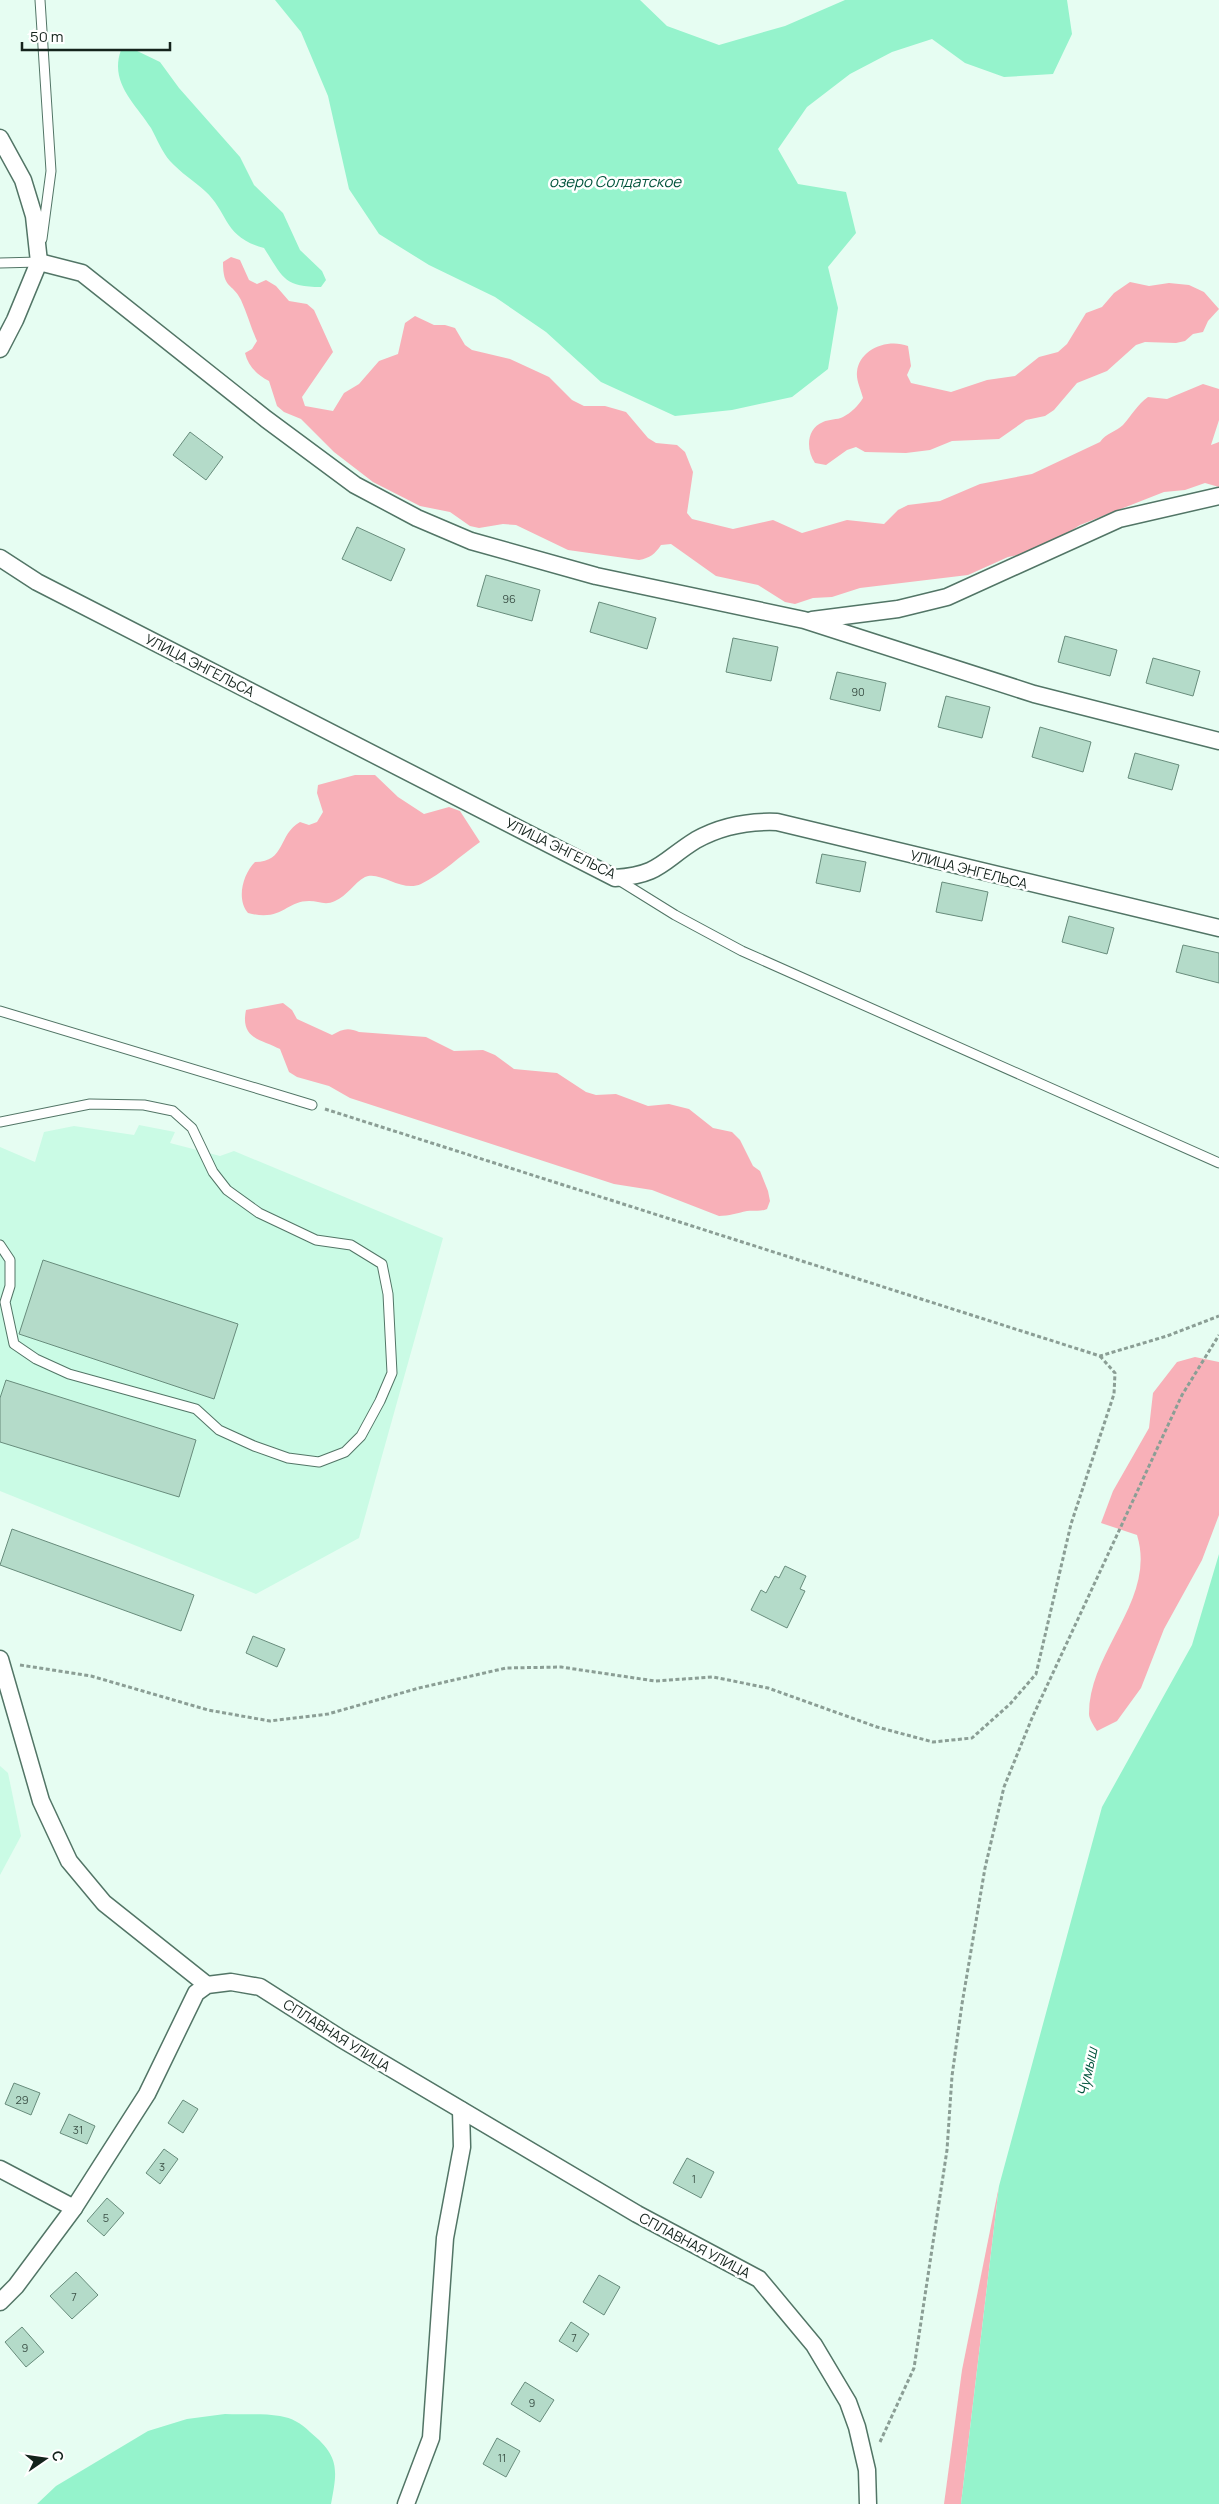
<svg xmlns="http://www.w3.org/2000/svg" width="1219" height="2504" viewBox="0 0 1219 2504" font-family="Manrope,sans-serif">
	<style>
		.built { fill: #cafbe5 }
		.forest { fill: #f8b0b8 }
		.water { fill: #95f3cc }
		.building { fill: #b4dbc9; stroke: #688c7c }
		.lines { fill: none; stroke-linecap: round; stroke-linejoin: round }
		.lane-casing { stroke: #527566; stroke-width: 11 }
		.street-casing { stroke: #527566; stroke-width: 19 }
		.path { stroke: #8b9e95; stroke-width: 3; stroke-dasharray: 4 2.5; stroke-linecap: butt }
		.lane { stroke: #fff; stroke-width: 9 }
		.street { stroke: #fff; stroke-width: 16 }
		.labels { text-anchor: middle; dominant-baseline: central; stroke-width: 5; stroke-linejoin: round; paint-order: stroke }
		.number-label { font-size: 11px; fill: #3c5147 }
		.street-label { font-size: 14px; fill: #14231c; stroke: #fff }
		.water-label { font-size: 15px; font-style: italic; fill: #02543c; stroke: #fff }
	</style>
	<rect width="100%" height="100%" fill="#e6fdf2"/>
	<g class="built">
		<path d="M139 1125 175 1132 170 1143 220 1156 234 1151 443 1238 359 1538 256 1594 0 1491V1147L35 1162 44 1132 74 1126 134 1135Z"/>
		<path d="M0 1766 8 1773 21 1836 0 1875Z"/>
	</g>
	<g class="forest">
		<path d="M231 257 240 260 249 280 257 284 266 280 276 286 289 301 307 304 314 310 333 352 302 397 305 406 333 411 344 393 359 384 379 361 398 354 405 323 415 316 434 325H445L455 328 465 345 472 350 510 359 549 377 572 400 584 406H605L626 412 648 438 656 443 677 445 685 452 693 472 687 513 692 519 733 529 773 520 802 533 847 520 884 524 898 510 908 505 940 501 980 484 1032 474 1100 442C1106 433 1116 432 1123 425 1132 415 1137 405 1148 397L1167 399 1203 384 1219 389V420L1211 445 1219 442V487L1205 483 1185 490 1164 492 1080 525 1039 551 1008 557 968 575 860 588 832 597 813 598 795 604 785 602 758 585 716 576 671 544 661 545C655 554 650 558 639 560L568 550 516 525 503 524 479 528 470 526 450 512 420 506 373 482 334 452 301 419 284 412 277 406 269 381C257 375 248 366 245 353L252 349 257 341C251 328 247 313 241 300 232 282 223 290 223 262Z"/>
		<path d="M1130 282 1149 286 1169 283 1189 285 1204 292 1219 309 1208 321 1203 332 1193 334 1185 341 1176 343 1145 342 1136 345 1107 371 1077 383 1054 410 1045 416 1026 420 999 439 952 441 930 450 906 453 865 452 856 447 847 450 826 465 815 463C806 450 806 429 823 422 829 419 837 420 843 417 851 413 858 406 863 398 861 390 856 380 857 372 859 349 888 338 908 346L911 366 907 375 911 383 951 392 987 380 1015 376 1039 357 1058 352 1067 344 1086 313 1102 307 1114 293Z"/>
		<path d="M355 775H375L398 797 424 814 449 807 460 811 480 842C461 855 442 874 421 884 402 893 380 870 365 877 354 883 347 896 335 901 325 906 319 901 309 901 286 901 282 922 248 913 236 899 243 874 255 862 286 862 278 834 300 822L309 825 317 822 323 812 317 793 318 785Z"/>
		<path d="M283 1003 292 1010 297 1019 332 1035C342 1029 348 1027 359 1032L426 1037 454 1051 483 1050 495 1055 514 1069 557 1073 586 1092 596 1095 616 1094 648 1106 669 1104 689 1109 713 1128 732 1132 740 1140 753 1166 760 1171 768 1191 770 1201 767 1209C760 1212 755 1210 747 1211 737 1213 729 1216 719 1216L652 1190 614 1184 350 1098 329 1086 297 1077 289 1072 280 1049C261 1039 240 1039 246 1010Z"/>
		<path d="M1195 1357 1219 1362V1515L1202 1560 1164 1629 1141 1688 1117 1721 1097 1731C1094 1726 1089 1719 1089 1714 1089 1650 1157 1600 1137 1535L1101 1523 1113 1491 1149 1428 1153 1393 1177 1362Z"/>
		<path d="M999 2186 961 2504H944L962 2370Z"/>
	</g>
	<g class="water">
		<path d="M275 0H640L667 26 719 45 785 26 845 0H1067L1072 34 1053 74 1004 77 965 63 932 39 892 52 850 74 807 107 778 149 798 184 846 192 856 233 828 267 838 308 828 369 792 397 732 410 675 416 601 382 546 332 495 297 429 265 379 234 349 189 328 96 301 32Z"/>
		<path d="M133 49 160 62 179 88 240 157 254 185 283 213 300 250 322 271 326 280 321 287C283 287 283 277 264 248 223 237 229 213 205 191 194 181 181 173 170 161 162 152 157 139 151 128 136 104 109 83 121 50Z"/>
		<path d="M1219 1554V2504H961L999 2186 1102 1807 1192 1645Z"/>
		<path d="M225 2414C243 2415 262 2413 280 2416 292 2418 301 2423 310 2432 339 2456 338 2468 331 2504H37L56 2486 148 2431 187 2419Z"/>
	</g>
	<g class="building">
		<path d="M190 432 223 457 206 480 173 455Z"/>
		<path d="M357 527 405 549 391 581 342 559Z"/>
		<path d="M486 575 540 590 532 621 477 606Z"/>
		<path d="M599 602 656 618 647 649 590 632Z"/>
		<path d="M1065 636 1117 650 1110 676 1058 662Z"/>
		<path d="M733 638 778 647 771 681 726 672Z"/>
		<path d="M1153 658 1200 671 1193 696 1146 683Z"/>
		<path d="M837 672 886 683 880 711 830 699Z"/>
		<path d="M946 696 990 707 982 738 938 727Z"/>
		<path d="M1040 727 1091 742 1083 772 1032 757Z"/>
		<path d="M1135 753 1179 765 1172 790 1128 778Z"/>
		<path d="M822 854 866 862 860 892 816 883Z"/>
		<path d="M942 882 988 892 982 921 936 912Z"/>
		<path d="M1069 916 1114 928 1107 954 1062 942Z"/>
		<path d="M1183 945 1219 953V983L1176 972Z"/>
		<path d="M43 1260 238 1324 214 1399 19 1334Z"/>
		<path d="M6 1380 196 1440 179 1497 0 1442V1398Z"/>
		<path d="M12 1529 194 1595 181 1631 0 1565Z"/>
		<path d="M785 1566 806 1576 800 1589 805 1591 787 1628 751 1610 761 1590 766 1593 775 1576 779 1578Z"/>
		<path d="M253 1636 285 1649 277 1667 246 1653Z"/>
		<path d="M14 2083 40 2093 31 2115 5 2104Z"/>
		<path d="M183 2100 198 2109 183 2133 168 2123Z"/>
		<path d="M69 2114 95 2126 87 2144 60 2133Z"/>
		<path d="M164 2149 178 2159 160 2184 146 2173Z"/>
		<path d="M687 2158 714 2172 701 2198 673 2183Z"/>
		<path d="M107 2198 124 2213 104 2236 87 2221Z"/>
		<path d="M76 2272 98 2295 72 2319 50 2296Z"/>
		<path d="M599 2275 620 2287 604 2315 583 2302Z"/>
		<path d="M571 2322 589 2334 577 2352 559 2341Z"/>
		<path d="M22 2327 44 2352 26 2367 5 2342Z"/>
		<path d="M525 2382 554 2400 540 2422 511 2404Z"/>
		<path d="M497 2438 520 2451 506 2477 483 2464Z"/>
	</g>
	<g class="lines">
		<defs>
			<g id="lane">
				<path d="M40 0 51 171 42 239"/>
				<path d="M0 263 39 262 40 259"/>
				<path d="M617 879 675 915 742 951 1219 1163"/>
				<path d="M0 1011 312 1105"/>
				<path d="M0 1122 90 1104 144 1105 173 1111 192 1128 213 1172 227 1190 259 1213 316 1240 351 1245 382 1264 388 1294 392 1373 380 1401 361 1436 345 1452 319 1462 288 1458 254 1446 219 1430 196 1409 69 1374 36 1359 14 1344 5 1302 10 1286V1260L0 1245"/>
			</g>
			<g id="street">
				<path d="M0 138 23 180 34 216 39 262 15 320 0 349"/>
				<path d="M39 262 82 273 266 419 355 485 417 518 471 541 596 576 804 620 1034 694 1219 741"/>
				<path d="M0 558 37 582 615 878C660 875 662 861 696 840 721 826 750 821 777 822L1219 928"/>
				<path d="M812 620 898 609 947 597 1119 519 1219 496"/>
				<path d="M0 1659 41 1801 69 1861 104 1903 207 1985"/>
				<path d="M0 2169 74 2208"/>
				<path d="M0 2302 16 2286 74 2208 147 2094 196 1993 207 1985 231 1982 260 1987 340 2038 637 2214 759 2279 814 2345 848 2402 857 2427 867 2470 868 2504"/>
				<path d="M406 2504 431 2438 445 2238 462 2147 461 2110"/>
			</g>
		</defs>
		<use href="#lane" class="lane-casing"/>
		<use href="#street" class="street-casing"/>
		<g class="path">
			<path d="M325 1109 1100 1356 1167 1336 1219 1316"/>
			<path d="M20 1665 91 1676 208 1710 270 1721 328 1714 419 1688 506 1668 561 1667 655 1681 713 1677 768 1688 877 1727 933 1742 972 1738 1010 1704 1036 1674 1071 1524 1114 1394 1115 1373 1100 1356"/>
			<path d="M880 2442 914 2368 947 2150 952 2076 962 2004 985 1868 1004 1787 1032 1718 1182 1395 1219 1335"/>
		</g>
		<use href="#lane" class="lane"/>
		<use href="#street" class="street"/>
	</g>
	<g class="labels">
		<g class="number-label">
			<text x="509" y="598">96</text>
			<text x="858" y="691">90</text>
			<text x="22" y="2099">29</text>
			<text x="78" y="2129">31</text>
			<text x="162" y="2166">3</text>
			<text x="694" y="2178">1</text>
			<text x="106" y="2217">5</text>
			<text x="74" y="2296">7</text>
			<text x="574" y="2337">7</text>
			<text x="25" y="2347">9</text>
			<text x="532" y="2402">9</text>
			<text x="502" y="2457">11</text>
		</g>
		<g class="street-label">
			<text transform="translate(200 665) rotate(27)">УЛИЦА ЭНГЕЛЬСА</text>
			<text transform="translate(561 848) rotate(26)">УЛИЦА ЭНГЕЛЬСА</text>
			<text transform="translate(969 869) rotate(14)">УЛИЦА ЭНГЕЛЬСА</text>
			<text transform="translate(337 2035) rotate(32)">СПЛАВНАЯ УЛИЦА</text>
			<text transform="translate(695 2245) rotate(28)">СПЛАВНАЯ УЛИЦА</text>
		</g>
		<g class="water-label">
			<text x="615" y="181">озеро Солдатское</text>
			<text transform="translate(1087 2072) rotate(-78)">Чумыш</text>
		</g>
	</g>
	<g transform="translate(45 2459) rotate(77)" stroke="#ffffff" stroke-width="4" paint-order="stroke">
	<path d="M0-4L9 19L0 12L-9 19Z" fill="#14231c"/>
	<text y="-8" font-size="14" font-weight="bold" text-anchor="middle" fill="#14231c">С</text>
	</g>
	<path d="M22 42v8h148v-8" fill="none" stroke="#14231c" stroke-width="2.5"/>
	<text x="30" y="42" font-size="15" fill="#14231c" stroke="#ffffff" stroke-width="4" paint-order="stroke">50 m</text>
</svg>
